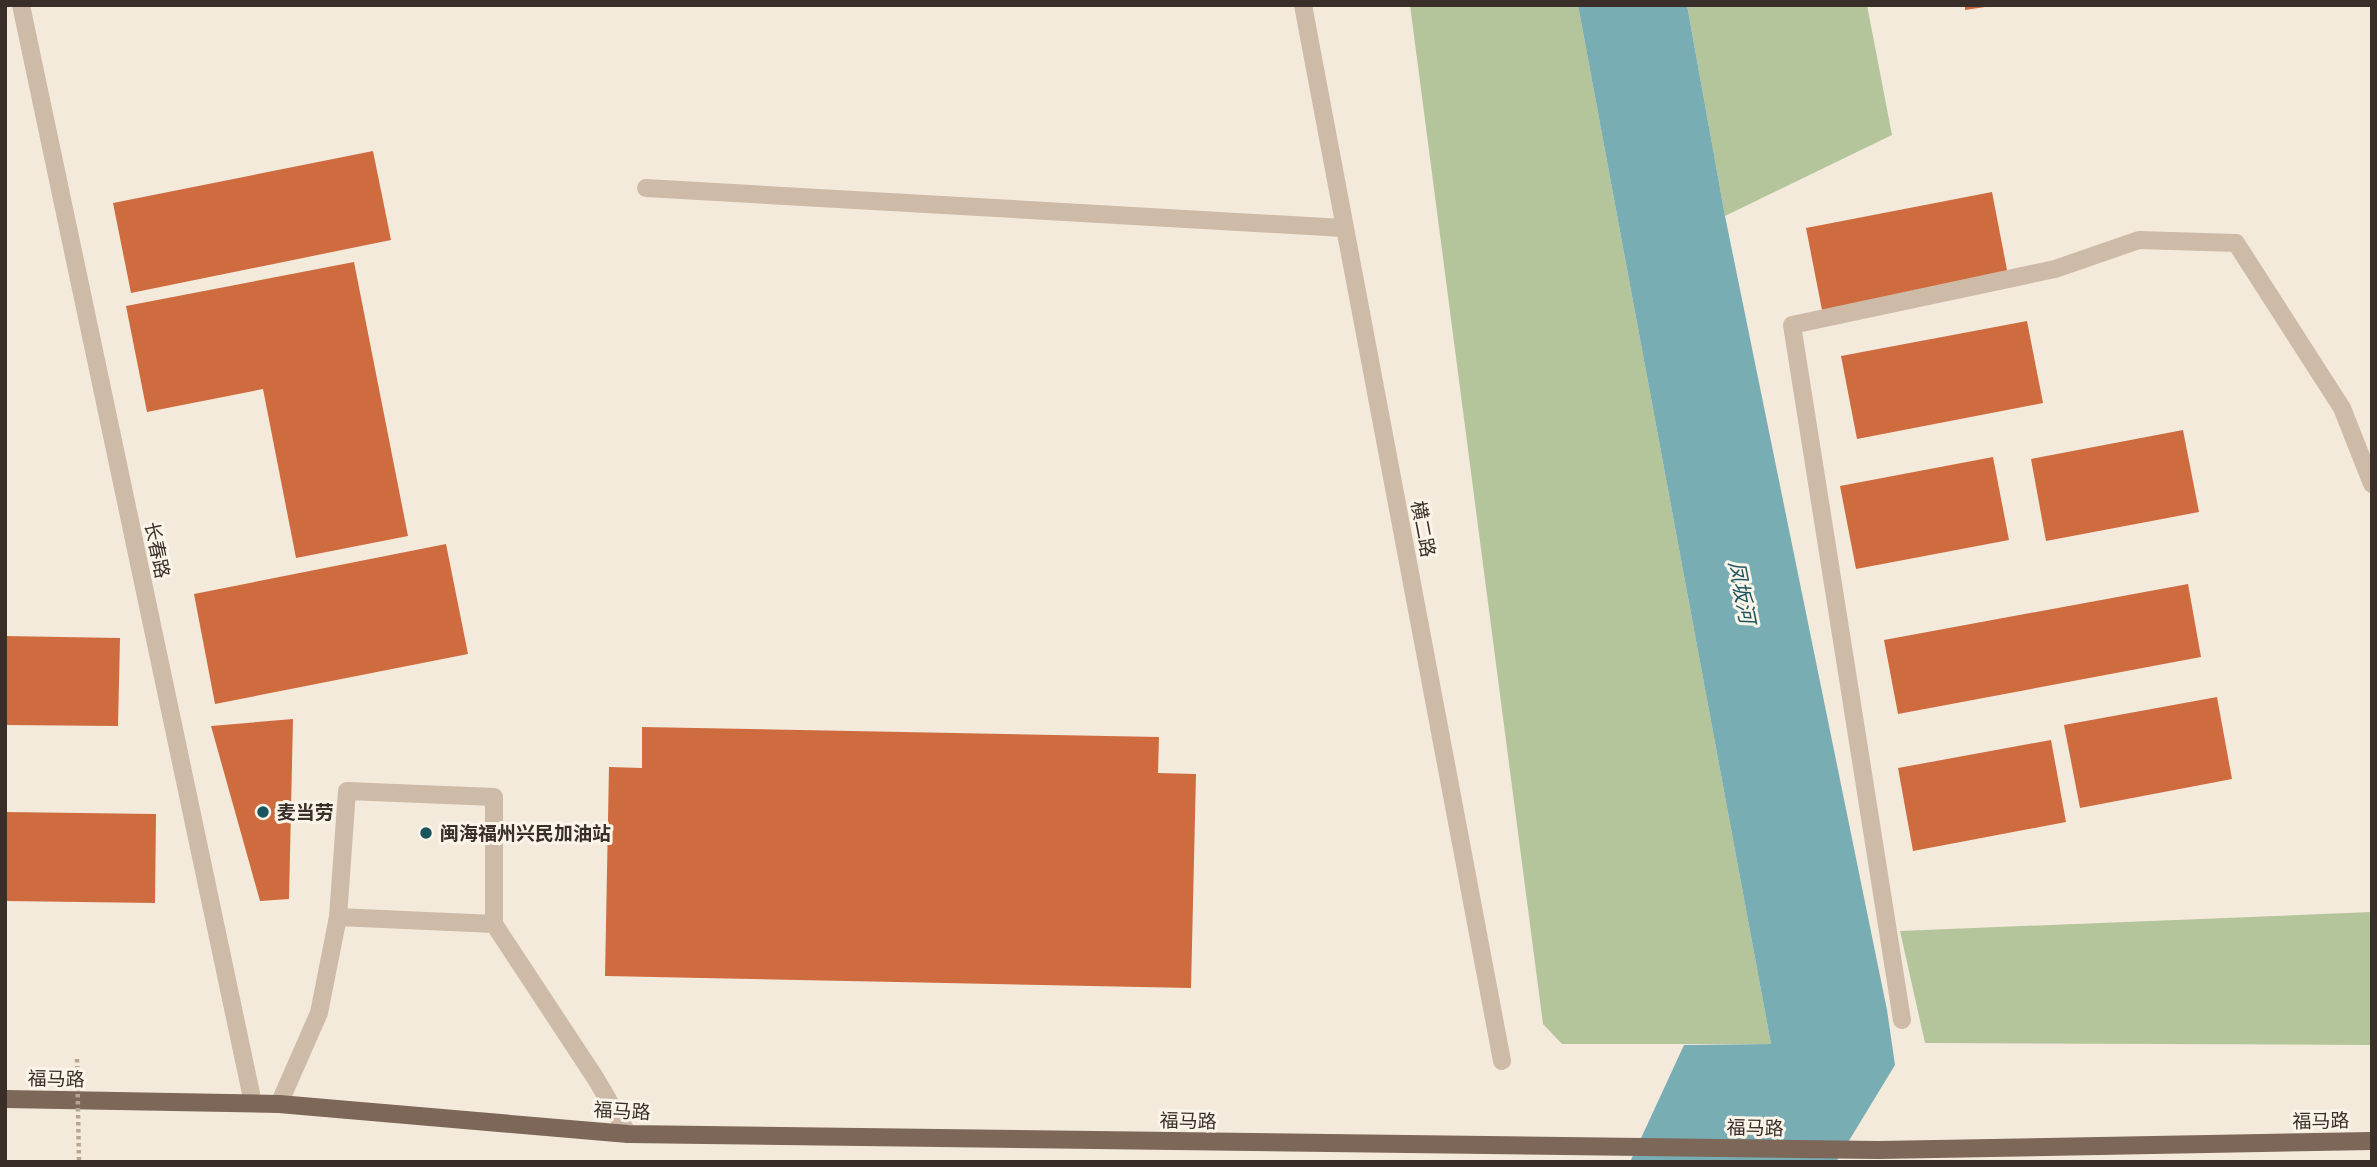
<svg xmlns="http://www.w3.org/2000/svg" width="2377" height="1167" viewBox="0 0 2377 1167" font-family="Helvetica,'Noto Sans SC',sans-serif">
	<style>
		.green { fill: #b4c59b }
		.water { fill: #79adb4 }
		.building { fill: #cf6c3f }
		.lines { fill: none; stroke-linecap: round; stroke-linejoin: round }
		.minor { stroke: #cebba7; stroke-width: 18 }
		.major { stroke: #7c6758; stroke-width: 18 }
		.path-bridge { stroke: #baa591; stroke-width: 4.5; stroke-dasharray: 3.5 3.5; stroke-linecap: butt }
		.poi-dot { fill: #1a555f; stroke: #fbf4e9; stroke-width: 2.5 }
		.labels { text-anchor: middle; dominant-baseline: central; stroke-width: 6; stroke-linejoin: round; paint-order: stroke }
		.street-label { font-size: 19px; fill: #392f28; stroke: #fbf4e9 }
		.poi-label { font-size: 19px; font-weight: bold; fill: #392f28; stroke: #fbf4e9; text-anchor: start }
		.water-label { font-size: 21px; font-style: italic; fill: #1a555f; stroke: #fbf4e9 }
	</style>
	<rect width="100%" height="100%" fill="#f4eadc"/>
	<g class="green">
		<path d="M1410 5H1578L1771 1044H1562L1543 1024Z"/>
		<path d="M1687 5H1867L1892 135 1725 216Z"/>
		<path d="M2372 912V1045L1925 1043 1900 931Z"/>
	</g>
	<path class="water" d="M1578 5H1687L1725 216 1887 1010 1895 1065 1836 1162H1630L1684 1045 1771 1044Z"/>
	<g class="building">
		<path d="M1965 5H1984L1985 7 1965 10Z"/>
		<path d="M373 151 391 240 131 293 113 203Z"/>
		<path d="M1992 192 2008 275 1822 310 1806 228Z"/>
		<path d="M354 262 408 536 296 558 263 389 147 412 126 306Z"/>
		<path d="M2027 321 2043 403 1857 439 1841 356Z"/>
		<path d="M2183 430 2199 512 2046 541 2031 459Z"/>
		<path d="M1993 457 2009 540 1856 569 1840 486Z"/>
		<path d="M446 544 468 654 215 704 194 594Z"/>
		<path d="M2188 584 2201 657 1898 714 1884 640Z"/>
		<path d="M5 636 120 638 118 726 5 725Z"/>
		<path d="M2217 697 2232 779 2080 808 2064 725Z"/>
		<path d="M293 719 289 899 260 901 211 726Z"/>
		<path d="M642 727 1159 737 1158 773 1196 774 1191 988 605 976 609 767 642 768Z"/>
		<path d="M2051 740 2066 822 1913 851 1898 768Z"/>
		<path d="M5 812 156 814 155 903 5 901Z"/>
	</g>
	<g class="lines">
		<g class="minor">
			<path d="M21 5 253 1103"/>
			<path d="M1303 5C1367 358 1438 709 1502 1061"/>
			<path d="M646 188 1343 228"/>
			<path d="M338 917 347 791 494 797V924"/>
			<path d="M1902 1020 1792 325 2055 269 2139 240 2236 243 2342 408 2372 484"/>
			<path d="M279 1104 319 1013 338 917 494 924 596 1079 628 1134"/>
		</g>
		<path class="major" d="M5 1099 279 1104 628 1134 1878 1150 2372 1141"/>
		<path class="path-bridge" d="M77 1059 79 1162"/>
	</g>
	<g class="poi-dot">
		<circle cx="263" cy="812" r="7"/>
		<circle cx="426" cy="833" r="7"/>
	</g>
	<g class="labels">
		<g class="street-label">
			<text transform="translate(1423 529) rotate(79)">横二路</text>
			<text transform="translate(157 550) rotate(78)">长春路</text>
			<text transform="translate(56 1079) rotate(1)">福马路</text>
			<text transform="translate(622 1111) rotate(3)">福马路</text>
			<text transform="translate(1188 1121) rotate(1)">福马路</text>
			<text transform="translate(2321 1121) rotate(-1)">福马路</text>
			<text transform="translate(1755 1128) rotate(1)">福马路</text>
		</g>
		<g class="poi-label">
			<text x="277" y="812">麦当劳</text>
			<text x="440" y="833">闽海福州兴民加油站</text>
		</g>
		<g class="water-label">
			<text transform="translate(1742 592) rotate(79)">凤坂河</text>
		</g>
	</g>
	<rect width="2377" height="1167" fill="none" stroke="#392f28" stroke-width="14"/>
</svg>
